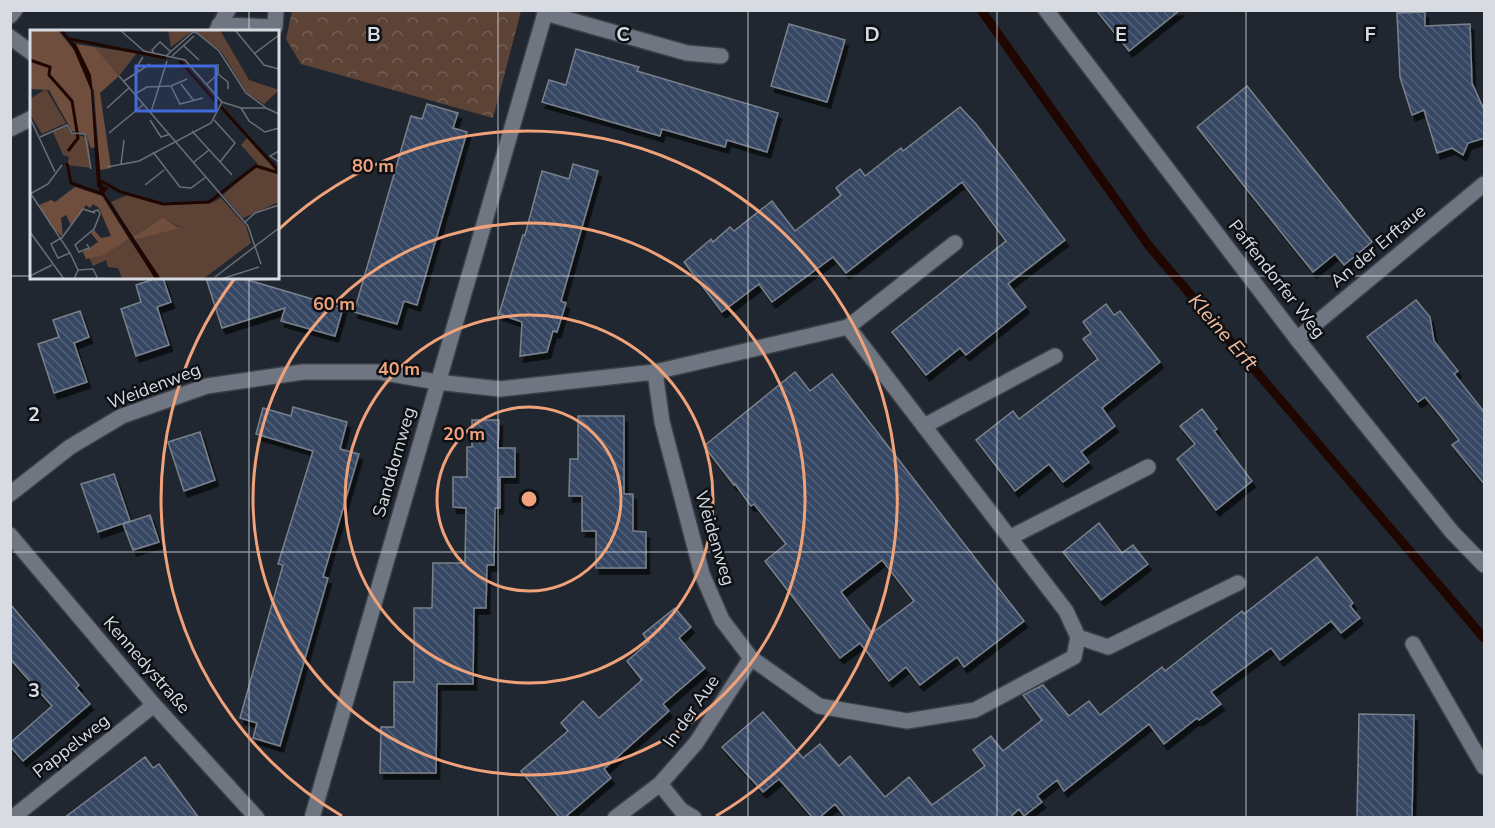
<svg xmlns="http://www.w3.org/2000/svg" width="1495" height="828" viewBox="0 0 1495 828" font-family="'Nunito Sans',sans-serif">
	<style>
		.park { fill: url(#park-crowns) }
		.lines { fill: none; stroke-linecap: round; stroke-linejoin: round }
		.stream { stroke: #200600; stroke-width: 9 }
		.building { fill: url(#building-back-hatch); stroke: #7a818c; stroke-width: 1.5; fill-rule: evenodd; filter: url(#shadow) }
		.lane-casing { stroke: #3c4148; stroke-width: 18 }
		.street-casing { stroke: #3c4148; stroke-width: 18 }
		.lane { stroke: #6f7681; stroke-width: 15 }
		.street { stroke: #6f7681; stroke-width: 15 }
		.grid { fill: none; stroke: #d8dce2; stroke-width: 1.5; stroke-opacity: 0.55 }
		.ring { fill: none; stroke: #f0a27a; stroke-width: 3 }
		.labels { text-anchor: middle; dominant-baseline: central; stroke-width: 5; stroke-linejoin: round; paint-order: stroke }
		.street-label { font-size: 18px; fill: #d8dce2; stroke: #0d1014 }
		.water-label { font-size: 20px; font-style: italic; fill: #f7bb9c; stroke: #0d1014 }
		.inset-river { fill: none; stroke: #200600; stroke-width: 3 }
		.inset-road { fill: none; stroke: #6a6f77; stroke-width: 1.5 }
		.view { fill: #426ada; fill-opacity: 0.15; stroke: #426ada; stroke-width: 3 }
		.inset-edge { fill: none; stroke: #d8dce2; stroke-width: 3 }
		.grid-label { font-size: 20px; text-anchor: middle; font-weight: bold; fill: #d8dce2; stroke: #0d1014; stroke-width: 5; stroke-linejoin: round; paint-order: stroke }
		.centre { fill: #f0a27a; stroke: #0d1014; stroke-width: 3 }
		.ring-label { font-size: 18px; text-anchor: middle; font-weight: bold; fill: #f0a27a; stroke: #0d1014; stroke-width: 5; stroke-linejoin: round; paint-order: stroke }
	</style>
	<defs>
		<pattern id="park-crowns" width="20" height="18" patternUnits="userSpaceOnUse" patternTransform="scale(1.5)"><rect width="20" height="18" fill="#5d4336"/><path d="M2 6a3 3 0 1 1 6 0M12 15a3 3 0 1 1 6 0" fill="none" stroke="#745e53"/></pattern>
		<pattern id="building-back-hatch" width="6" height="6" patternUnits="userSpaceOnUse" patternTransform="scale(1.5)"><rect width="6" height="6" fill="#364762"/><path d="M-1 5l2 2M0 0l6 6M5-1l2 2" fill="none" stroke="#526178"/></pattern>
		<filter id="shadow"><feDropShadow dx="3.5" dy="6" stdDeviation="0" flood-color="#0009"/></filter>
	</defs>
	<rect width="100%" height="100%" fill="#212730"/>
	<path class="park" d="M292 11V10L521 11 493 118 301 64 286 39Z"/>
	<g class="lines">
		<path class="stream" d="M981 10 1149 246 1484 638"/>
	</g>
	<g class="building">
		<path d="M1096 10H1180L1129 51Z"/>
		<path d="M1425 12V26L1470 24 1472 83 1485 112V138L1468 143 1463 155 1452 148 1437 153 1424 110 1412 115 1400 77 1397 13Z"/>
		<path d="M789 24 845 40 827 102 771 86Z"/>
		<path d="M576 49 639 67 637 71 778 113 767 152 727 140 725 147 662 129 660 136 542 102 549 80 566 85Z"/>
		<path d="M1247 86 1372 242 1344 265 1335 254 1313 272 1197 127Z"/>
		<path d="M427 104 458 113 453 128 467 132 417 305 404 301 397 324 354 312 411 116 422 119Z"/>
		<path d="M960 107 976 124 1065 240 1008 284 1026 307 966 355 960 348 926 375 892 332 1006 241 962 182 846 273 833 257 772 302 759 284 722 312 684 262 711 239 713 242 730 227 734 231 772 201 795 231 841 195 836 188 848 178 860 169 865 176 901 148 903 151Z"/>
		<path d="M573 164 598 171 561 301 566 303 557 332 553 331 547 352 520 356 522 322 499 314 523 235H525L542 171 569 179Z"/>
		<path d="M157 278H163L171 302 157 307 169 345 136 356 121 309 141 302 136 285Z"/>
		<path d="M206 278H241L343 308 335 336 281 321 285 308 222 328Z"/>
		<path d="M1416 300 1430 317 1434 341 1458 371 1454 374 1485 413V485L1452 445 1459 440 1442 418 1425 397 1418 402 1367 337Z"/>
		<path d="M1106 304 1114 315 1120 311 1160 362 1102 408 1115 426 1081 452 1089 462 1063 482 1049 464 1015 491 976 440 1013 411 1019 419 1098 359 1083 339 1091 333 1083 322Z"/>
		<path d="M80 311 89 337 74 343 87 382 54 393 38 344 59 337 53 320Z"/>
		<path d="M795 372 810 391 832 374 1024 621 964 667 957 657 920 685 906 667 889 681 860 643 840 658 765 561 786 544 754 504 751 506 735 484 734 485 704 446ZM882 560 914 601 872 633 841 592Z"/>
		<path d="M293 407 347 422 340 449 359 454 323 577 328 578 280 746 253 738 257 723 240 718 283 565 278 564 313 451 256 434 263 408 291 416Z"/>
		<path d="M1202 409 1217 429 1214 431 1252 481 1216 510 1177 459 1195 444 1180 426Z"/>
		<path d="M578 416H624V494H633V531L646 532V568H596V531H582V496H569L570 459H578Z"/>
		<path d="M472 420H499L498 448H515V477H500V508H495L494 565H487L486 608H474L473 684H437L436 773H380L381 727H394V682H414V608H432L433 563H465L466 508 453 507V477H467V447H472Z"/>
		<path d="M200 432 215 480 184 491 168 442Z"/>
		<path d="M114 474 130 521 98 532 81 484Z"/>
		<path d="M150 515 159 542 133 550 123 524Z"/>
		<path d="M1099 523 1122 553 1133 545 1148 564 1101 600 1063 552Z"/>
		<path d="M1317 557 1353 603 1350 606 1360 618 1341 633 1331 621 1280 660 1271 648 1211 692 1221 704 1199 720 1197 718 1164 744 1149 724 1064 791 1057 780 1037 796 1042 802 1024 816 1019 809 1009 818H846L835 804 819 818H813L779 779 763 792 722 747 763 712 803 758 820 744 839 766 850 756 885 797 909 777 932 805 985 766 973 750 991 736 1003 751 1042 720 1023 695 1043 685 1069 716 1089 701 1100 715 1162 667 1165 671 1242 611 1244 614Z"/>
		<path d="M10 604 79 685 76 688 90 704 23 761 10 746V743L52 706 10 659Z"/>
		<path d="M675 608 691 627 679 638 705 668 663 704 669 711 604 769 611 778 564 818H560L521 771 568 731 561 723 583 701 599 718 642 680 627 661 649 642 643 634Z"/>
		<path d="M1359 714 1414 715 1412 817 1357 818Z"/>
		<path d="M145 757 153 768 159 764 199 818H64Z"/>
	</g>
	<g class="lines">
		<defs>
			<g id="lane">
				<path d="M10 16 15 10"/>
				<path d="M848 327 955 243"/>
				<path d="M924 426 1055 356"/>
				<path d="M1011 537 1148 467"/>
				<path d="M1078 637 1108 647 1238 583"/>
				<path d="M660 784 681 810 694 818"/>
				<path d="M615 818 660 784 696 743 751 658"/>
			</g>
			<g id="street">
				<path d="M1046 10 1297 339 1452 532 1484 565"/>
				<path d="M545 13 687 53 721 56"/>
				<path d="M219 25 275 27 276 10"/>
				<path d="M216 32 228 10"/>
				<path d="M10 37 32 53"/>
				<path d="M10 129 32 118"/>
				<path d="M1297 339 1484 184"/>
				<path d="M10 494 70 447 122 416 207 386 303 372H379L437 382 500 389 655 372 848 327 1066 611 1078 637 1074 657 975 710 907 721 819 706 751 658 722 620 702 574 662 422 655 372"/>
				<path d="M10 535 154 705 257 818"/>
				<path d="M1413 644 1484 767"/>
				<path d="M12 818 154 705"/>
				<path d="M312 818 546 10"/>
			</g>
		</defs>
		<use href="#lane" class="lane-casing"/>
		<use href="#street" class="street-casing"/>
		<use href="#lane" class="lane"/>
		<use href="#street" class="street"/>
	</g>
	<path class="grid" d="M249 10V32M498 10V818M748 10V818M997 10V818M1246 10V818M10 276H32M278 276H1484M249 278V818M10 552H1484"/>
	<g class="ring">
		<circle cx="529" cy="499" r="92"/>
		<circle cx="529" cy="499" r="184"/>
		<circle cx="529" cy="499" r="276"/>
		<path d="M342 816A368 368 0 0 1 235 278M278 230A368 368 0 1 1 716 816"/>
	</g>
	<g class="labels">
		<g class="street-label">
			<text transform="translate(1378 246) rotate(-40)">An der Erftaue</text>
			<text transform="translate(1277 279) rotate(52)">Paffendorfer Weg</text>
			<text transform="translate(154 386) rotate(-21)">Weidenweg</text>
			<text transform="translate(394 462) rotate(-74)">Sanddornweg</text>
			<text transform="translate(715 538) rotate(73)">Weidenweg</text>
			<text transform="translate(147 665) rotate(49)">Kennedystraße</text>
			<text transform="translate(691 711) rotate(-55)">In der Aue</text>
			<text transform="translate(71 746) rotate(-38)">Pappelweg</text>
		</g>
		<g class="water-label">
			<text transform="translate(1223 332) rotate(49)">Kleine Erft</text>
		</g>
	</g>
	<g transform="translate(30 30)">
		<rect width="249" height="249" fill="#212730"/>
		<path d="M65 17 107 23 89 46ZM97 165 134 175 181 173 191 168 216 196 221 213 173 249H131L105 210 149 197 133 187 103 207 81 172ZM99 209 120 240 125 249 92 248 88 238 78 237 76 230 63 236 59 227 75 225Z" fill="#5d4336"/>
		<path d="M0 0H28L47 24 61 60 66 117 61 118 56 104 42 101 19 60 0 59ZM46 14 65 17 89 46 70 63 81 138 70 140 64 61ZM45 157 72 166 99 209 75 225 56 229 53 222 68 212 61 203 64 200 71 208 81 206 69 178 63 174 60 178 56 175 41 195 36 185 31 188 33 207 20 195 9 175 21 170 25 172ZM133 187 149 198 105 210 103 207Z" fill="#6f4e3e"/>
		<path d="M138 0H190L219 50 249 60 234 74 218 64 191 21 164 0 141 17Z" fill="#5d4336"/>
		<path d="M16 59 36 93 12 104 0 84V69ZM36 96 41 103 58 108 61 138 37 135 39 127 33 125 23 102ZM217 108 249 144V172L213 188 193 165 228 134 211 115Z" fill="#5d4336"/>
		<path d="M41 13 46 14 61 45 71 150 73 156 79 158 74 163 131 249H125L67 156 61 60Z" fill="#200600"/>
		<path class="inset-river" d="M31 0 44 16M40 9 136 28M0 30 20 37 19 45 42 71 48 108 38 121M150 31 188 74M191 77 249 141M37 133 41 153 73 164M71 151 91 162 133 174 179 172 226 136 249 143"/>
		<path class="inset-road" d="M90 0 114 21 155 30 192 72 211 78H236L249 84M205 0 234 35 249 39M153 15 169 30M124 23 122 20 130 12 141 22M224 24 249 5M137 25 163 2 167 3 189 21 216 63 235 77M142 26 164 6M110 41 106 38 113 27M188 44 198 52V59M89 46 218 196 231 234M94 51 120 34M151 54 164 71M176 55 188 44V34M141 56 150 74 173 68M105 64 117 57 141 56 157 49M77 78 100 57M211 78 219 91 235 102 249 98M121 82 137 31M0 88 25 142M120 90 131 107 140 104M184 90 205 113 190 132M162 101 202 145M79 103 114 74M10 107 37 95 42 103 55 104 61 139M249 121 240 126 249 132M123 122 150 157 161 158 176 147M164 132 179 120M91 134 94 110M77 137 109 131 181 93 192 72M115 155 134 140M0 164 18 154 32 135M1 164 40 223 48 240 44 249M215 192 225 183 249 175M0 202 34 249M31 208 21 214 28 228 40 223M31 209 53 179 65 183M57 214 59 218 49 222 45 215 64 199 70 184 68 180 62 182M48 240 63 239 68 249M0 246 22 235M185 247 249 198M191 249 229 237"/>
		<path class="view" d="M106 36H186V81H106Z"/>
		<rect width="249" height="249" class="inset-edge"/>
	</g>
	<g class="grid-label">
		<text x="374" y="41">B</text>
		<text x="623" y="41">C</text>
		<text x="872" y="41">D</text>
		<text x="1121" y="41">E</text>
		<text x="1370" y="41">F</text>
		<text x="34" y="421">2</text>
		<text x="34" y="697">3</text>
	</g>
	<circle cx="529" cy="499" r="9" class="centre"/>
	<g class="ring-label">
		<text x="373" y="172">80 m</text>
		<text x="334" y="310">60 m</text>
		<text x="399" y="375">40 m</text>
		<text x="464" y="440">20 m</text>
	</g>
	<rect width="1495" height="828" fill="none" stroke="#d8dce2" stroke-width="24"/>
</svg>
